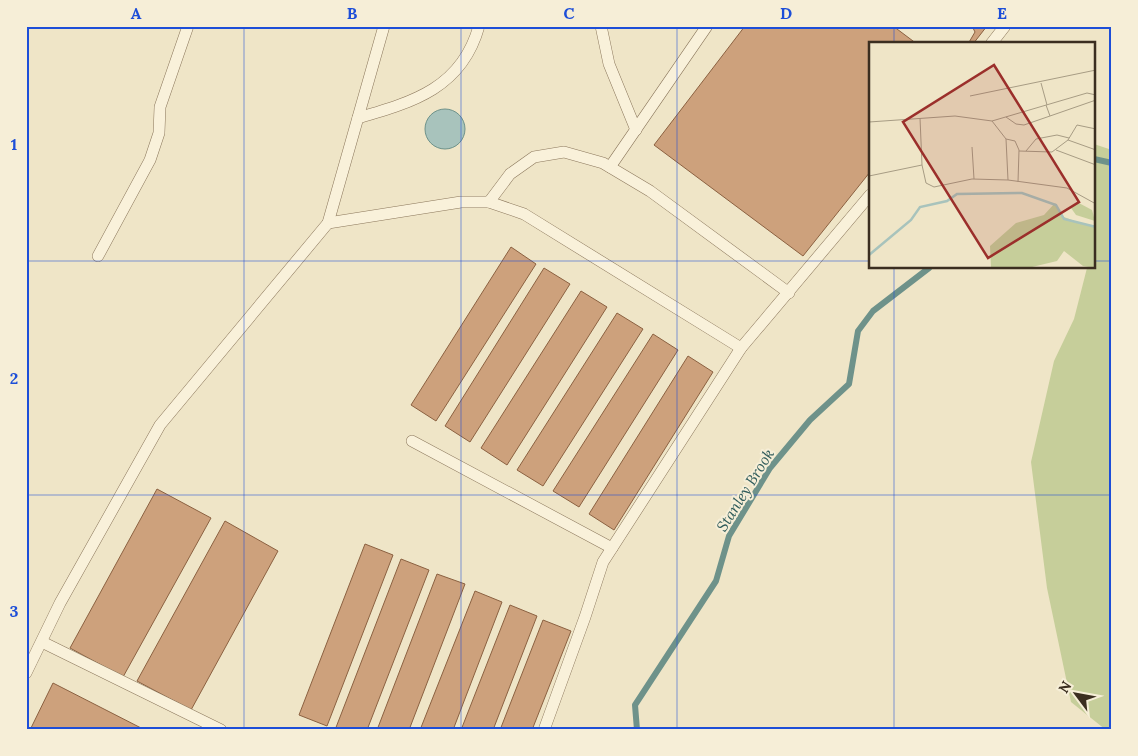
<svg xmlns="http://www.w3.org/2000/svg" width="1138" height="756" viewBox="0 0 1138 756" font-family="Lora,serif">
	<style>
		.green { fill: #c6ce9a }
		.water { fill: #a8c3bc; stroke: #6e928a }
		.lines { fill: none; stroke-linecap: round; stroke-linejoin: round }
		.stream { stroke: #6e928a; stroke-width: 6 }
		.building { fill: #cda17c; stroke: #8b6141 }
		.lane-casing { stroke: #8b775c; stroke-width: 12 }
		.lane { stroke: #f9f1da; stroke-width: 11 }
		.grid { fill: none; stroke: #1d4ed8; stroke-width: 1; stroke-opacity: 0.55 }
		.labels { text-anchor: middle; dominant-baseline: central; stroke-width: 4; stroke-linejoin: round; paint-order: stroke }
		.water-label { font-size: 15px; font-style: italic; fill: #2f5b5a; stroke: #f6eed7 }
		.inset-river { fill: none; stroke: #a8c3bc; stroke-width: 2.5 }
		.inset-road { fill: none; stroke: #a79c84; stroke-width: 1 }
		.view { fill: #9b2f2b; fill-opacity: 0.15; stroke: #9b2f2b; stroke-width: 2.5 }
		.inset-edge { fill: none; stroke: #3b2e20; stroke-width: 2.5 }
		.neatline { fill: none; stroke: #1d4ed8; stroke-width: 2 }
		.grid-label { font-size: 16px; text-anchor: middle; font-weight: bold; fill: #1d4ed8 }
	</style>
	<rect width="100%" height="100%" fill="#efe5c7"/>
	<path class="green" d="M1094 144 1112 150V730H1106L1071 702 1047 588 1031 462 1054 361 1074 319 1087 268H1094Z"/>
	<circle class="water" cx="445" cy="129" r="20"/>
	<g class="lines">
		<g class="stream">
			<path d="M1094 159 1112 163"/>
			<path d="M637 730 635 705 716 581 729 536 770 468 810 420 849 384 858 331 873 311 929 268"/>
		</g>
	</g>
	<g class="building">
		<path d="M745 26H893L917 44H870V172L803 256 654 145Z"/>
		<path d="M972 26H987L973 44H968L975 32Z"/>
		<path d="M511 247 536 264 436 421 411 405Z"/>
		<path d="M544 268 570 284 470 442 445 426Z"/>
		<path d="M581 291 607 307 507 465 481 448Z"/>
		<path d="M617 313 643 329 543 486 517 470Z"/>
		<path d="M653 334 678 350 579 507 553 491Z"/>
		<path d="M688 356 713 372 614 530 589 514Z"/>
		<path d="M157 489 211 518 123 677 70 648Z"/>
		<path d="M225 521 278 551 191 710 137 681Z"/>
		<path d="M365 544 393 555 327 726 299 715Z"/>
		<path d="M401 559 429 570 367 730H335Z"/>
		<path d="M437 574 465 584 409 730H377Z"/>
		<path d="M475 591 502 602 453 730H420Z"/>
		<path d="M510 605 537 616 493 730H461Z"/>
		<path d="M543 620 571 631 532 730H500Z"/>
		<path d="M53 683 145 730H30Z"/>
	</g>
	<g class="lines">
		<defs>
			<g id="lane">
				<path d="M601 26 609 64 636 130"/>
				<path d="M991 44 1005 26"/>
				<path d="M358 118C413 102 462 88 479 26"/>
				<path d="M610 167 707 26"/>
				<path d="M489 202 510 174 534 157 564 152 603 163 650 191 789 293"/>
				<path d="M328 223 461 202H489L524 214 741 348"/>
				<path d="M98 256 150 160 159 133 160 107 188 26"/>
				<path d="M412 441 612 548"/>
				<path d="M42 642 221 730"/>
				<path d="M26 673 60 603 160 425 328 223 384 26"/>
				<path d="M544 730 585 617 603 562 741 348 870 195"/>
			</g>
		</defs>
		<use href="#lane" class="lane-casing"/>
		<use href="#lane" class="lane"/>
	</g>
	<path class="grid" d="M244 26V730M461 26V730M677 26V730M894 26V44M26 261H870M1094 261H1112M894 268V730M26 495H1112"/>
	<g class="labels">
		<g class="water-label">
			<text transform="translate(745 490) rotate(-58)">Stanley Brook</text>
		</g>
	</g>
	<g transform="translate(869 42)">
		<rect width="226" height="226" fill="#efe5c7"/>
		<path d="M208 160 223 168 226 179 207 173 202 166ZM186 161 195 175 216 183H226V226L214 224 195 209 188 219 163 225H122L121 204 147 181 175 173Z" fill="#c6ce9a"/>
		<path class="inset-river" d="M0 213 42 178 51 165 78 159 88 152 153 151 187 163 195 177 227 185"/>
		<path class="inset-road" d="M172 41 178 63M101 54 227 28M177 63 181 74 227 58M137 75 147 82 155 83 181 74M123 79 137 97 139 138M0 80 86 74 123 79 218 51 227 53M227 87 208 83 199 98 227 108M137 97 146 99 150 108 149 140M103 105 105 137M187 108 227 123M150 109 183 110 199 98M157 109 167 97 188 93 200 96M53 123 57 141 65 145 103 137 139 138 198 146 227 162M0 158V134L53 123 51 76"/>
		<path class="view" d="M125 23 210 160 119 216 34 80Z"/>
		<rect width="226" height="226" class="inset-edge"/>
	</g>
	<rect width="1138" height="756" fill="none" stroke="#f6eed7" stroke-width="55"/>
	<g transform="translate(1076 694) rotate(302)" stroke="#f6eed7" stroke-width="4" paint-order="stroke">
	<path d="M0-4L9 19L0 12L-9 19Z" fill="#3b2e20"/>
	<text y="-8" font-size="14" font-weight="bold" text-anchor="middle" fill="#3b2e20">N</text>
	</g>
	<rect x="28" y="28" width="1082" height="700" class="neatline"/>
	<g class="grid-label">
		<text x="136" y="19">A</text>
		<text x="352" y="19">B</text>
		<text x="569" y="19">C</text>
		<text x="786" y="19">D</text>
		<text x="1002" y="19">E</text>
		<text x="14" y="150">1</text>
		<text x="14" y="384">2</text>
		<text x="14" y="617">3</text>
	</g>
</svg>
